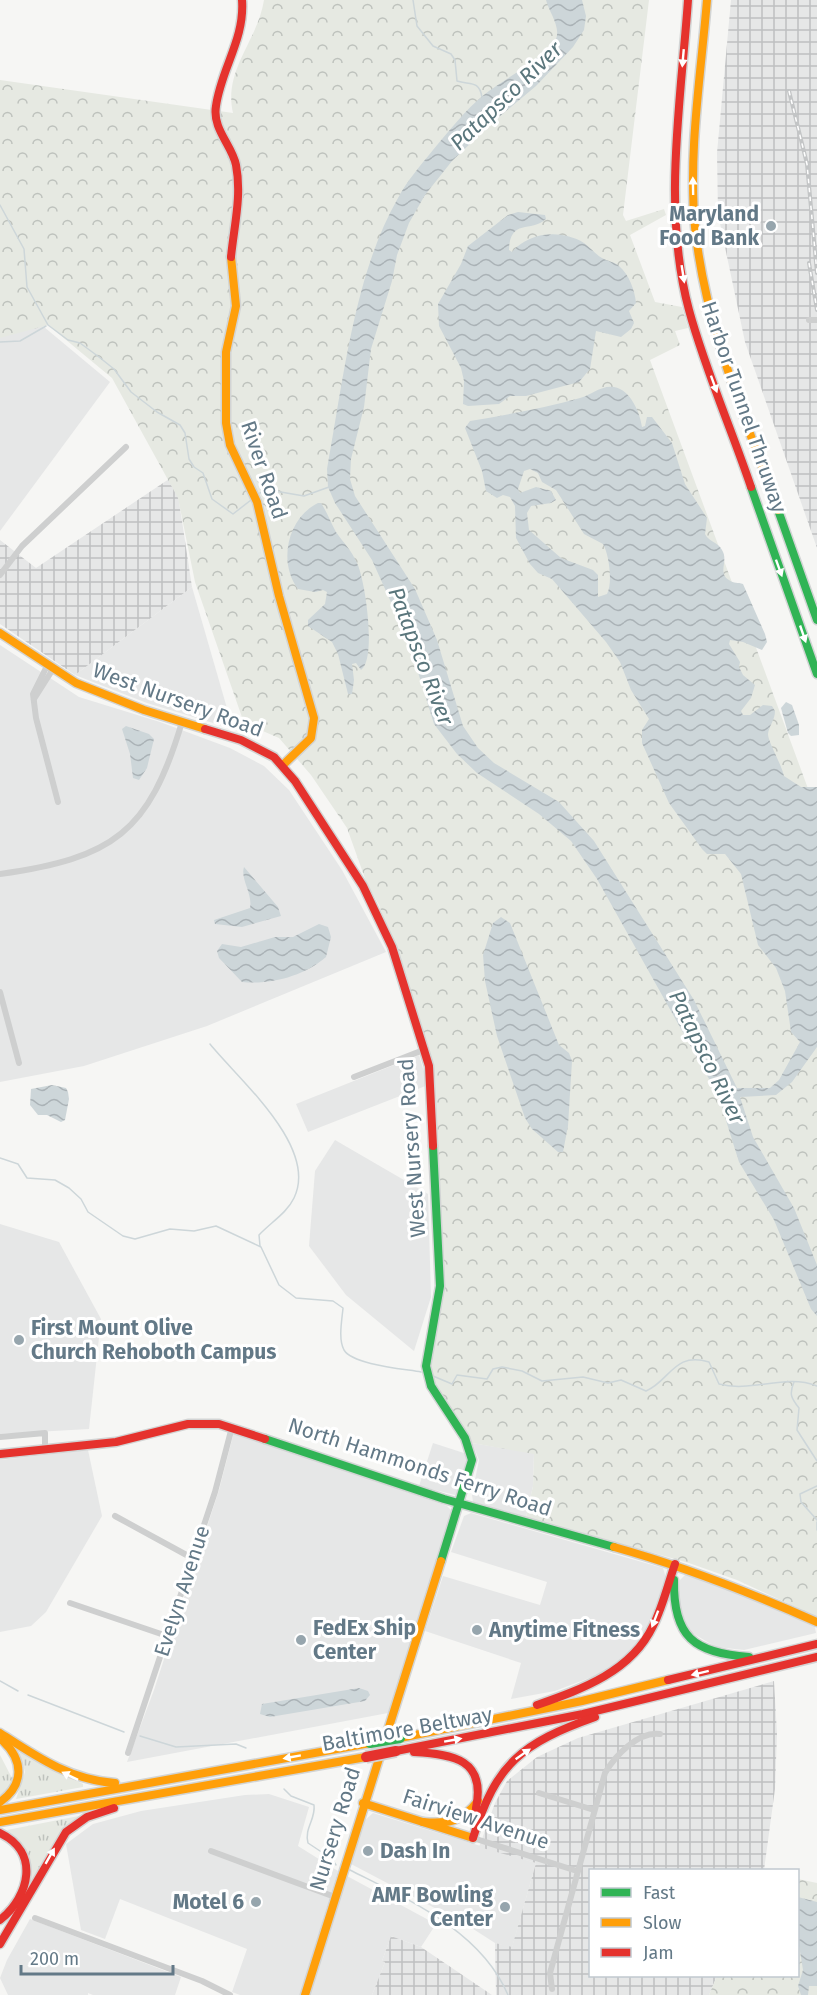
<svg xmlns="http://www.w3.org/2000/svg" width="817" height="1995" viewBox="0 0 817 1995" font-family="'Fira Sans',sans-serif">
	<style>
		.built { fill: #e6e7e7 }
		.industrial { fill: url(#industrial-grid) }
		.grass { fill: url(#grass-tufts) }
		.park { fill: url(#park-crowns) }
		.water { fill: url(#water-waves); fill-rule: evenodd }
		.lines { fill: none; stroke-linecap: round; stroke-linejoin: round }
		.stream { stroke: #cdd6d9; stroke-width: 1.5 }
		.fast-casing { stroke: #d2d4d4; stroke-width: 11 }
		.slow-casing { stroke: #d2d4d4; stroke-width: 11 }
		.jam-casing { stroke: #d2d4d4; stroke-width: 11 }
		.street { stroke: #cecfcf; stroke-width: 6 }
		.fast { stroke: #30b455; stroke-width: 8 }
		.slow { stroke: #ff9f0a; stroke-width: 8 }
		.jam { stroke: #e5322d; stroke-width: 8 }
		.rail-casing { stroke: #c3c5c6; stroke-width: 4 }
		.rail { stroke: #fff; stroke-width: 1.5; stroke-dasharray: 4.5; stroke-linecap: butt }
		.fast-bridge-casing { stroke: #d3d4d4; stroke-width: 14; stroke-linecap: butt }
		.jam-bridge-casing { stroke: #d3d4d4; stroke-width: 14; stroke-linecap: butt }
		.fast-bridge { stroke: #30b455; stroke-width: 10 }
		.jam-bridge { stroke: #e5322d; stroke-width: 10 }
		.oneway { fill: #fff }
		.poi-dot { fill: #96a5ad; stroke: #fff; stroke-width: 2 }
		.labels { text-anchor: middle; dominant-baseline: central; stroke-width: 6; stroke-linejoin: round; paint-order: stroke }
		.poi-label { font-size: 21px; font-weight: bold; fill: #637987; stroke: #fff; text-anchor: start }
		.street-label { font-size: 21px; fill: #637987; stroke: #fff }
		.water-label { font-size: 22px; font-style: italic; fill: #5a767c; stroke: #fff }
	</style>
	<defs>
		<pattern id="industrial-grid" width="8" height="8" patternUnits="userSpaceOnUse" patternTransform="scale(1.5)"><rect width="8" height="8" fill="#e6e7e7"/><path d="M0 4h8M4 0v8" fill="none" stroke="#bec0c1"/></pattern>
		<pattern id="grass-tufts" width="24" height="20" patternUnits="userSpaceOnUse" patternTransform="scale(1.5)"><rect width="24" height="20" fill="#e6e9e2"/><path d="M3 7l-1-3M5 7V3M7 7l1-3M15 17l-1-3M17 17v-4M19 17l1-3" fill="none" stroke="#bec2bd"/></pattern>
		<pattern id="park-crowns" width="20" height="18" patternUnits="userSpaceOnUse" patternTransform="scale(1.5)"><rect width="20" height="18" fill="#e6e9e2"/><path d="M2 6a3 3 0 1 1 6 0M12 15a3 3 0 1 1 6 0" fill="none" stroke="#bec2bd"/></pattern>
		<pattern id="water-waves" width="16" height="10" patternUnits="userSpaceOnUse" patternTransform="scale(1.5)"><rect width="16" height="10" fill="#cdd6d9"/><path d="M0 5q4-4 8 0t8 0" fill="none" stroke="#aab2b6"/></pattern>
	</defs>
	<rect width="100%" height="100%" fill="#f6f6f4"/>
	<g class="built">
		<path d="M38 322 110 382 0 531V325Z"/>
		<path d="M192 587 233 729 147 703 75 675Z"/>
		<path d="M0 645 79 697 160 722 230 748 264 766 289 790 342 870 386 952 207 1026 84 1066 0 1082Z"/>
		<path d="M419 1055 428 1085 308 1132 296 1104Z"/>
		<path d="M335 1140 428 1194 431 1297 414 1351 346 1295 309 1246 315 1171Z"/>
		<path d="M0 1224 59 1242 101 1319 89 1429 0 1434Z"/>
		<path d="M234 1432 447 1506 451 1510 452 1517 388 1713 127 1762 154 1690 219 1490Z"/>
		<path d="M433 1443 467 1454V1467L458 1494 455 1495 419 1486Z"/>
		<path d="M472 1443 534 1453 533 1486 526 1517 473 1502 472 1495 479 1460Z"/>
		<path d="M88 1450 102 1516 46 1612 31 1626 0 1632V1460Z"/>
		<path d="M471 1513 663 1568 666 1578 654 1619 642 1640 621 1661 597 1675 555 1691 511 1699 521 1663 425 1631 443 1576 540 1605 547 1582 451 1552 464 1516Z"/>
		<path d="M686 1574 756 1597 814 1623 816 1633 744 1650 716 1647 692 1633 684 1624 678 1608 680 1580Z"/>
		<path d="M269 1794 309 1807 298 1846 338 1871 300 1995H240L232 1992 247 1949 120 1899 105 1939 81 1930 66 1844 93 1824 141 1811 245 1795Z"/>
		<path d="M373 1813 536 1863 512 1948 495 1943 467 1925 351 1864 364 1821Z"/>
		<path d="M347 1876 436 1924 421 1947 391 1936 382 1961 385 1962 372 1995H310Z"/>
		<path d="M30 1919 181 1977 175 1995H93L88 1993V1995H8L0 1978 7 1960Z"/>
	</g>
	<g class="industrial">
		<path d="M731 0H817V548L745 342 718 214 717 153Z"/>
		<path d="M175 475 192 587 75 675 0 624V540L36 568Z"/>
		<path d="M774 1681 777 1734 775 1789 764 1870H590V1976H717L709 1995H496L495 1943 512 1947 536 1863 479 1847 495 1803 507 1781 537 1757 578 1738Z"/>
		<path d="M391 1936 421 1947 492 1995H372L385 1962 382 1961Z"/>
	</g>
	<g class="grass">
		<path d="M19 1751 83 1784V1787L16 1799 25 1772Z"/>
		<path d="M0 1755 13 1780 8 1791 0 1797Z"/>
		<path d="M84 1815 27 1893C31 1865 32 1847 7 1830Z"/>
	</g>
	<g class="park">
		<path d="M264 0H649L623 215 626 221 664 209 666 215 630 235 655 302 682 307 688 328 675 331 680 345 650 360 817 813V1617L737 1580 689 1563 526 1517 533 1486 534 1454 472 1443 434 1385 430 1366 444 1285 438 1196 435 1078 429 1048 379 905 367 884 347 828 311 775 279 738 244 723 195 582 178 498 112 378 48 325 0 338V80L233 113C223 70 258 40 264 0Z"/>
		<path d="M798 1879 817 1883V1995H709L717 1976H798Z"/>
	</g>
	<g class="water">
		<path d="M546 0H582L586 16 584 30 573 47 536 86 493 122 452 161 425 195 409 223 397 255 392 281 371 349 364 407 351 459 350 479 355 496 415 589 437 640 463 726 478 748 494 763 559 802 594 841 694 1000 737 1088H770L779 1080 800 1042 791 1032 785 991 776 968 758 945 741 874 725 854H707L702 849 669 803 642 743V730L649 719 631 690 620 662 606 642 552 579 538 573 530 564 516 538 515 506 510 497 503 495 497 498 486 491 482 471 465 428 470 421C506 415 544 408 580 398 592 395 601 385 614 387 631 390 640 413 642 427L645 426 647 417H652L672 443 685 484 707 518 705 534C709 542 718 542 722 550 729 561 717 573 729 580 734 584 738 582 743 584L765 634 767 642 762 650 743 642 730 640 729 644 740 662 739 667 743 675 755 685 751 698 741 711 743 715H750L763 705 772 706 775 711C775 720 769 726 768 734 768 742 781 763 784 776L801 787H817V1047L792 1082 776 1095 740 1097 753 1137 794 1208 817 1265V1316L811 1309 774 1220 739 1162 718 1095 597 879 571 841 539 814 477 773 457 754 434 724 408 640 372 560 335 503 328 487 327 469C343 383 354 274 398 198 407 181 420 166 433 150 449 131 465 110 485 94 500 82 550 54 556 39 561 27 549 12 546 0ZM530 469 538 473 542 482 556 490 584 534 603 544C609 554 613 583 607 594L598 597V575L593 570 561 558 529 530 527 513 531 506 551 503 556 500 551 491 536 487 520 493 518 489 524 471Z"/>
		<path d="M518 212 545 215 546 219C531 233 510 218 509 250L512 252C529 232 561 229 584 243 590 247 595 254 602 258 607 261 615 262 619 266 629 274 635 291 636 303L629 311 634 323 631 329 621 337 596 331 590 369 579 382 526 396H510L499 404 468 406 463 404 464 381 461 368 439 326 438 304 461 264 468 246 508 215Z"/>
		<path d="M318 503H321C327 512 331 523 336 532 343 542 352 551 357 563 365 579 377 659 361 670L356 663 352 664 354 680 352 694H348L338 654 332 642 308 626V620L325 604 327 592 323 590 315 592 298 589C278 563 287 518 318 503Z"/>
		<path d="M786 702 792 705 799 725V735L791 736 788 733 781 708Z"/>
		<path d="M126 726 149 734 154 739 147 768 139 780 133 778 130 754 122 729Z"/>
		<path d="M244 867 278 907 281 916 242 927 215 924 214 920 250 908C253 894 240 879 244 867Z"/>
		<path d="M501 917 510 923 559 1045 569 1053 572 1061 568 1126 563 1152H558L532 1129 525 1118 497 1036 485 981 483 955 493 923Z"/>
		<path d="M319 924 328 927 331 937 326 957C304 976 271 985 242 982L219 958 217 951 222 944 241 947 275 937H293Z"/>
		<path d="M52 1085 66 1088 68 1092 69 1099 65 1120 61 1122 47 1115H38L30 1105 31 1089Z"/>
		<path d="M359 1688 368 1691 370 1695 365 1701 270 1717 260 1714 262 1704Z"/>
		<path d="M798 1897 817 1902V1986H809L808 1995H801L798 1986 803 1970 798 1939Z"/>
	</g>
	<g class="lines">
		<g class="stream">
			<path d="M413 0 417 26 433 46 451 54 455 60 457 81C470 85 479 80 482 97"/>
			<path d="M0 205 24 249 27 287 48 325 68 340 80 343 99 357 114 369 131 392 157 412 180 425 185 433 189 459 194 467 203 473 212 499 233 514 251 500"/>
			<path d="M0 342 20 341 46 326"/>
			<path d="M260 493 269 490 304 496 329 487"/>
			<path d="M210 1044C238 1079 319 1147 294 1198 287 1213 270 1223 259 1235L260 1246"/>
			<path d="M0 1158 18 1164 27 1178 55 1180 69 1188 81 1199 88 1212 123 1236 135 1239 170 1229 194 1231 216 1226 261 1247 279 1285 296 1298 333 1301 343 1308C342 1320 338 1339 344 1350 353 1365 405 1369 421 1372"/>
			<path d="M433 1376 452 1384 457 1375 487 1379 493 1369 502 1367 522 1371 542 1381 583 1377 608 1383 621 1380 646 1391C670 1381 674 1351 709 1362L719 1384C752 1393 785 1373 817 1386"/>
			<path d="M794 1382C789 1394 791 1398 799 1408L797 1430 817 1461"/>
			<path d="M817 1486 800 1494 801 1502 817 1520"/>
			<path d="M817 1522V1530"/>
			<path d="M0 1681 18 1691"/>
			<path d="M28 1695 124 1732"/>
			<path d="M140 1736 176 1747 236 1744 246 1748"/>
			<path d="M284 1789 291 1796 314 1805C316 1819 304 1828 308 1843L332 1859 336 1865"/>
			<path d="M350 1870C409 1900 481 1931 508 1995"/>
		</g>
		<defs>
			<g id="fast">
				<path d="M751 487 817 674"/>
				<path d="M778 510 817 620"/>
				<path d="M433 1146 440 1286 426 1366 431 1386 465 1438 472 1460 441 1561"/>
				<path d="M265 1439 444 1499 614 1547"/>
				<path d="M674 1580C673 1637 694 1653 749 1657"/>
			</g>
			<g id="slow">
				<path d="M707 0C701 74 688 152 695 227 705 326 745 417 778 510"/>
				<path d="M231 257 236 306 226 352V423L230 445 257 502 279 596 314 718 311 738 283 765"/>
				<path d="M0 633 76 683 144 710 205 729"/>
				<path d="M614 1547C686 1567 749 1592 817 1622"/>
				<path d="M0 1733C37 1757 70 1780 115 1783"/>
				<path d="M400 1738 582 1701 668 1680"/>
				<path d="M0 1802C24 1785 24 1761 3 1741"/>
				<path d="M363 1803 473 1838"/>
				<path d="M0 1810 370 1743"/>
				<path d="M0 1822 366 1757"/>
				<path d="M423 1822C448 1824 462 1822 478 1801"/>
				<path d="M305 1995 441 1561"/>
			</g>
			<g id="jam">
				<path d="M688 0C681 101 662 210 689 310 705 369 731 428 751 487"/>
				<path d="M231 257C234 226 242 196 236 165 232 145 212 129 216 106 221 69 245 39 242 0"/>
				<path d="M205 729 241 740 274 757 295 781 363 886 392 947 429 1066 433 1146"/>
				<path d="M0 1454 116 1442 188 1424H219L265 1439"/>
				<path d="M668 1680 817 1644"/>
				<path d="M537 1705C582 1689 631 1672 653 1626 663 1606 668 1584 675 1564"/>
				<path d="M396 1751 583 1714 817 1657"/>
				<path d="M414 1752C454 1754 486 1760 476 1808"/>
				<path d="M0 1833C40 1852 30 1896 0 1920"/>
				<path d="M473 1838C496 1763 522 1743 595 1717"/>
				<path d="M0 1944 66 1832 87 1817 114 1808"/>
			</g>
		</defs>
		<use href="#fast" class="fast-casing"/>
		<use href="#slow" class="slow-casing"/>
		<use href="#jam" class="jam-casing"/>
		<g class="street">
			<path d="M809 320H817"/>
			<path d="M0 575 22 546 126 447"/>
			<path d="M47 666 33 694 36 718 58 802"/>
			<path d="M34 699 53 669"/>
			<path d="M0 874C113 858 149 833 182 722"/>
			<path d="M0 992 19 1063"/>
			<path d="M354 1077 426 1049"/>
			<path d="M0 1437 45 1433V1449"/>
			<path d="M115 1516 192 1558"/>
			<path d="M70 1603 167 1636"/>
			<path d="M128 1753 215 1492 232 1427"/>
			<path d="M539 1793 594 1810"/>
			<path d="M473 1838 577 1871"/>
			<path d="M211 1851 335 1897"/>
			<path d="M35 1918 202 1981 230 1995"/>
			<path d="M552 1989 550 1973 605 1773C615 1756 638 1731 660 1734"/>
		</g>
		<use href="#fast" class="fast"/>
		<use href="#slow" class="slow"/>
		<use href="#jam" class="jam"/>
		<defs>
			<g id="rail">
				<path d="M789 91 807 164 817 273"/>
				<path d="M809 263 817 310"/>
			</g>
		</defs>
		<use href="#rail" class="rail-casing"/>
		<use href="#rail" class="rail"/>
		<defs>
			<path id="fast-bridge" d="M370 1743 400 1738"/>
			<path id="jam-bridge" d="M366 1757 396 1751"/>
		</defs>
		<use href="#fast-bridge" class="fast-bridge-casing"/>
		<use href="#jam-bridge" class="jam-bridge-casing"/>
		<use href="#fast-bridge" class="fast-bridge"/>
		<use href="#jam-bridge" class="jam-bridge"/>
	</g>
	<defs><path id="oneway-solid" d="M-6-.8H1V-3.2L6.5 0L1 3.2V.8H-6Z" transform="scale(1.5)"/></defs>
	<g class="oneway">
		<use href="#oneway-solid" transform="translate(683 58) rotate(95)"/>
		<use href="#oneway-solid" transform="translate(693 186) rotate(-91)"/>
		<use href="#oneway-solid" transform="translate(683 274) rotate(81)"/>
		<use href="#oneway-solid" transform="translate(714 384) rotate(70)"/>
		<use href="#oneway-solid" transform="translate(779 568) rotate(70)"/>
		<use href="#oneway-solid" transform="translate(803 634) rotate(71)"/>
		<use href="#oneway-solid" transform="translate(655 1619) rotate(111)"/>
		<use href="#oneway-solid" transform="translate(700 1673) rotate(166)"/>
		<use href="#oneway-solid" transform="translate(453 1740) rotate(-10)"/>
		<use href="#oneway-solid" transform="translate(523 1754) rotate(-35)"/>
		<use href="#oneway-solid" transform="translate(292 1757) rotate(170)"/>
		<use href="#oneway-solid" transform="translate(70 1776) rotate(-154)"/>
		<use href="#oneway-solid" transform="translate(50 1856) rotate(-60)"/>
	</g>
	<g class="poi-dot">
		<circle cx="771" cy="226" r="6"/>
		<circle cx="19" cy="1340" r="6"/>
		<circle cx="477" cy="1630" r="6"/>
		<circle cx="301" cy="1640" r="6"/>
		<circle cx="368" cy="1851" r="6"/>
		<circle cx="256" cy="1902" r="6"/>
		<circle cx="505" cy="1907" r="6"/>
	</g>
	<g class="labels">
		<g class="poi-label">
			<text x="759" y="214" text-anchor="end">Maryland<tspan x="759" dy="24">Food Bank</tspan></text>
			<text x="31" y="1328">First Mount Olive<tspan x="31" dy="24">Church Rehoboth Campus</tspan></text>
			<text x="313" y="1628">FedEx Ship<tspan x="313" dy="24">Center</tspan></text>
			<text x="489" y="1630">Anytime Fitness</text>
			<text x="380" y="1851">Dash In</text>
			<text x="493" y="1895" text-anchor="end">AMF Bowling<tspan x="493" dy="24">Center</tspan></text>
			<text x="244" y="1902" text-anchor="end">Motel 6</text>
		</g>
		<g class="street-label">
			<text transform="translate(744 407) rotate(71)">Harbor Tunnel Thruway</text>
			<text transform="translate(264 470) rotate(71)">River Road</text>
			<text transform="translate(178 700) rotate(20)">West Nursery Road</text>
			<text transform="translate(412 1148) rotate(-94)">West Nursery Road</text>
			<text transform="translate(420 1467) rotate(18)">North Hammonds Ferry Road</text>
			<text transform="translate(182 1591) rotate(-72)">Evelyn Avenue</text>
			<text transform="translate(407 1729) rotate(-10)">Baltimore Beltway</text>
			<text transform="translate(476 1819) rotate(18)">Fairview Avenue</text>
			<text transform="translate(335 1829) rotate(-73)">Nursery Road</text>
		</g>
		<g class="water-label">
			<text transform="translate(506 96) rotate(-44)">Patapsco River</text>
			<text transform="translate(421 656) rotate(69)">Patapsco River</text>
			<text transform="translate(707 1057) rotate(64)">Patapsco River</text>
		</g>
	</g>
	<rect x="589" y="1869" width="210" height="108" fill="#ffffff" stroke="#c1c9cf" stroke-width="1.5"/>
	<rect x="601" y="1888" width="30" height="9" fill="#30b455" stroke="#c1c9cf" stroke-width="1.5"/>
	<text x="643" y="1899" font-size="18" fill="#637987">Fast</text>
	<rect x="601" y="1918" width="30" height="9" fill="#ff9f0a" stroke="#c1c9cf" stroke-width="1.5"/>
	<text x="643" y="1929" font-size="18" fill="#637987">Slow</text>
	<rect x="601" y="1948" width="30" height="9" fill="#e5322d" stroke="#c1c9cf" stroke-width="1.5"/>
	<text x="643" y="1959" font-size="18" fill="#637987">Jam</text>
	<path d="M21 1965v9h152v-9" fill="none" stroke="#637987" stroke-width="3"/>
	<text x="30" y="1965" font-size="18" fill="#637987" stroke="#ffffff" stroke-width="4.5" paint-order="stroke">200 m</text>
</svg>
